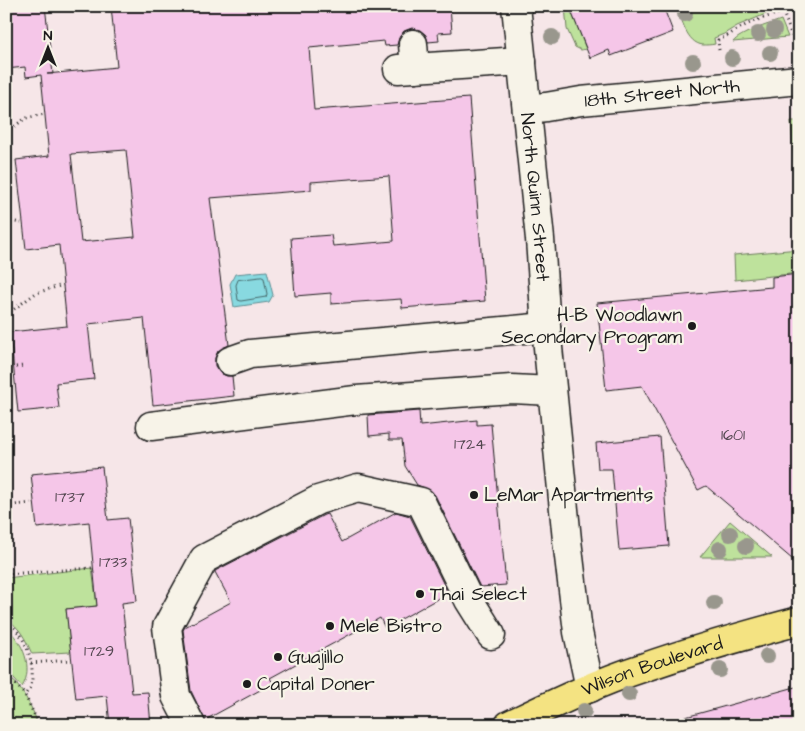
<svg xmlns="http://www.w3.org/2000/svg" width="805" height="731" viewBox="0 0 805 731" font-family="'Architects Daughter',sans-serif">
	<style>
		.green { fill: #bee29c; stroke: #6d7f5c }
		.water { fill: #88d9e0; stroke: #5d8d92 }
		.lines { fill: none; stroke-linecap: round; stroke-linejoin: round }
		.shore { stroke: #47686a; stroke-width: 1 }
		.building { fill: #f5c6e8; stroke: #1c1c1c; fill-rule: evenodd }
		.minor-casing { stroke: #1c1c1c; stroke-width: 31 }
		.major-casing { stroke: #1c1c1c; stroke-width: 31 }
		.path { stroke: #1c1c1c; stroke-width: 3; stroke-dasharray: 1 4; stroke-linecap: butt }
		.minor { stroke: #f7f3e8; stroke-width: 28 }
		.major { stroke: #f4e382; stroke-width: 28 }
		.tree { fill: #99978d }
		.poi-dot { fill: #1c1c1c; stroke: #f7f3e8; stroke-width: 2 }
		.labels { text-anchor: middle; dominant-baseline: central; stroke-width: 4.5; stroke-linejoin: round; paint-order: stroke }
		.number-label { font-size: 16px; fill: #52464f }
		.street-label { font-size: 19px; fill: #1c1c1c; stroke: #f7f3e8 }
		.poi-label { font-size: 19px; fill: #1c1c1c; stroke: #f7f3e8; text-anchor: start }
	</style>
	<rect width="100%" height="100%" fill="#f6e6e8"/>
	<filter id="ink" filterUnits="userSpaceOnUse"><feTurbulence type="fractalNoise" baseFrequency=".02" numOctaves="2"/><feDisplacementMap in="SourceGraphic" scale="10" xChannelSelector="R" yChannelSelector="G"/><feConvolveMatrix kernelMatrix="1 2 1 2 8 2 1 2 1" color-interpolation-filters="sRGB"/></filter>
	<g filter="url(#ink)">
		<g class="green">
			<path d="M565 6H569L586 49 581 50 575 47 567 29Z"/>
			<path d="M677 6H775L773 11 737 26 724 34 714 38 715 44C711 45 706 45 703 45 686 43 682 19 677 6Z"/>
			<path d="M781 20 788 37 733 42C740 33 769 24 781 20Z"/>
			<path d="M791 121H799V228Z"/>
			<path d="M799 249V273L735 280 734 255Z"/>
			<path d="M730 521 772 557H700Z"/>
			<path d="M92 568 97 606 66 609 71 652 32 654C25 638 21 629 6 618V578Z"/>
			<path d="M6 628C23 641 34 668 22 687L6 669Z"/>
			<path d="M6 673C21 687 32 705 38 725H6Z"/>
		</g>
		<path class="water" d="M267 271 273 295 269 302 234 307 230 284 235 274Z"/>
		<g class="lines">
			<path class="shore" d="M262 277 264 278 267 294 266 297 241 301 238 300 236 285 238 280Z"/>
		</g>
		<g class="building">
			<path d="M6 6H45L53 74H47L117 67 111 6H450L452 32 438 33 439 41 428 42 426 35 420 30 412 28 404 31 399 38 397 45 385 46 384 41 309 48 314 110 469 98 485 301 402 308 401 299 331 304V293L295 296 291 238 331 235 333 246 394 241 389 176 311 182V190L210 198 229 345 218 351 215 358V366L220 373 227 376H232L234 396 153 405 144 318 88 324 94 379 56 383 59 408 18 412 10 332 67 326 59 245 26 249 16 160 49 156 41 75 26 77 25 67 6 69ZM126 150 135 237 81 242 71 154Z"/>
			<path d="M569 6H663L673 32 611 56 609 50 590 58Z"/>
			<path d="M799 274V565L706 486 698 490 642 386 606 390 597 303 772 287V277Z"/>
			<path d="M419 411 420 426 477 420V425L491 424 506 585 480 587 435 495 430 490 417 485 405 466 402 440H389V434L369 436 368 415Z"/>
			<path d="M660 437 669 546 619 550 612 469H598L596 443Z"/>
			<path d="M102 467 108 520 128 518 137 601 122 603 132 693 148 692 151 725H110L107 696 76 699 66 609 97 606 89 522 37 528 31 474Z"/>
			<path d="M396 512 410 516 448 593 385 628 380 618 270 678 273 683 205 720 191 691 183 630 185 627 231 602 215 572V571L324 515 327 514 342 542Z"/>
			<path d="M799 686V725H683L682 718Z"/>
		</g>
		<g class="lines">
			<defs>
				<g id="minor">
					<path id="s1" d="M516 6 540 239 546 327 567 540 578 632 590 688"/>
					<path d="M413 44 415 68"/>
					<path d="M398 69 522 61"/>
					<path id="s2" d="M527 109 546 107 581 101 799 80"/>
					<path d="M230 361 250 354 546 327"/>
					<path d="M151 426 356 400 512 389 552 391"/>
					<path d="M191 725 176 696 167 627 204 559 318 500 358 488 421 502 469 600 491 635"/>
				</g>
				<g id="major">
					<path id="s3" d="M509 725C553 704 596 683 642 668 694 650 746 635 799 621"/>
				</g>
			</defs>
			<use href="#minor" class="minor-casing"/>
			<use href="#major" class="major-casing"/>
			<g class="path">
				<path d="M783 12 794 42"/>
				<path d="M719 50 718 40C727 37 734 31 742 27 755 20 770 16 783 12L782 6"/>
				<path d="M6 132 26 118 45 114"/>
				<path d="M6 220 21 223"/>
				<path d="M6 315 36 293 63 285"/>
				<path d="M6 368 24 366"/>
				<path d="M6 506 31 503"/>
				<path d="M6 574 92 568"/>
				<path d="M6 622C25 631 36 665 31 685 30 688 27 692 25 695"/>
				<path d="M31 663 70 660"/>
				<path d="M6 673 25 695 39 725"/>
			</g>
			<use href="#minor" class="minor"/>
			<use href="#major" class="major"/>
		</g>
		<g class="tree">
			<circle cx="685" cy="14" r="8"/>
			<circle cx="774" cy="30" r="8"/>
			<circle cx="758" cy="34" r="8"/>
			<circle cx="552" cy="37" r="8"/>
			<circle cx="770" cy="53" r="8"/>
			<circle cx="732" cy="58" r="8"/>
			<circle cx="693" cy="62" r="8"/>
			<circle cx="730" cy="534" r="8"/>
			<circle cx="746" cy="546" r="8"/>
			<circle cx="720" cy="549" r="8"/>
			<circle cx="714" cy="603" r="8"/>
			<circle cx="767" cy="656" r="8"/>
			<circle cx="720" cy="670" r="8"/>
			<circle cx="629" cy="694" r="8"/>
			<circle cx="584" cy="711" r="8"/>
		</g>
	</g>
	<g class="poi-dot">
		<circle cx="692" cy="326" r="5"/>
		<circle cx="474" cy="495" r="5"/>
		<circle cx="420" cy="594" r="5"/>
		<circle cx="330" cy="626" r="5"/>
		<circle cx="278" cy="657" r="5"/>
		<circle cx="247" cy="684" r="5"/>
	</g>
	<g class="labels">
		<g class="number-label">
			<text x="733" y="435">1601</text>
			<text x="470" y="444">1724</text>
			<text x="70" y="497">1737</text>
			<text x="113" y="562">1733</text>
			<text x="99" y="651">1729</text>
		</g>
		<g class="street-label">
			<text stroke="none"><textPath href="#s2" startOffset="136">18th Street North</textPath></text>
			<text stroke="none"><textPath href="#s1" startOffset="192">North Quinn Street</textPath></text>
			<text stroke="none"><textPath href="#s3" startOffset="155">Wilson Boulevard</textPath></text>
		</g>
		<g class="poi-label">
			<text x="682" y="315" text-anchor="end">H-B Woodlawn<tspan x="682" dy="22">Secondary Program</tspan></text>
			<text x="484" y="495">LeMar Apartments</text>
			<text x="430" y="594">Thai Select</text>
			<text x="340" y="626">Mele Bistro</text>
			<text x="288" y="657">Guajillo</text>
			<text x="257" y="684">Capital Doner</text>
		</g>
	</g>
	<rect width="805" height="731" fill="none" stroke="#f7f3e8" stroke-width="25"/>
	<rect x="12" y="12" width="780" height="706" fill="none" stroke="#1c1c1c" stroke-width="2" filter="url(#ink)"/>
	<g transform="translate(48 48)" stroke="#f7f3e8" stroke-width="4" paint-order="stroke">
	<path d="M0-4L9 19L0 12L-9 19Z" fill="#1c1c1c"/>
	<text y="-8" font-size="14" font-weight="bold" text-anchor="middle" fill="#1c1c1c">N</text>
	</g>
</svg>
